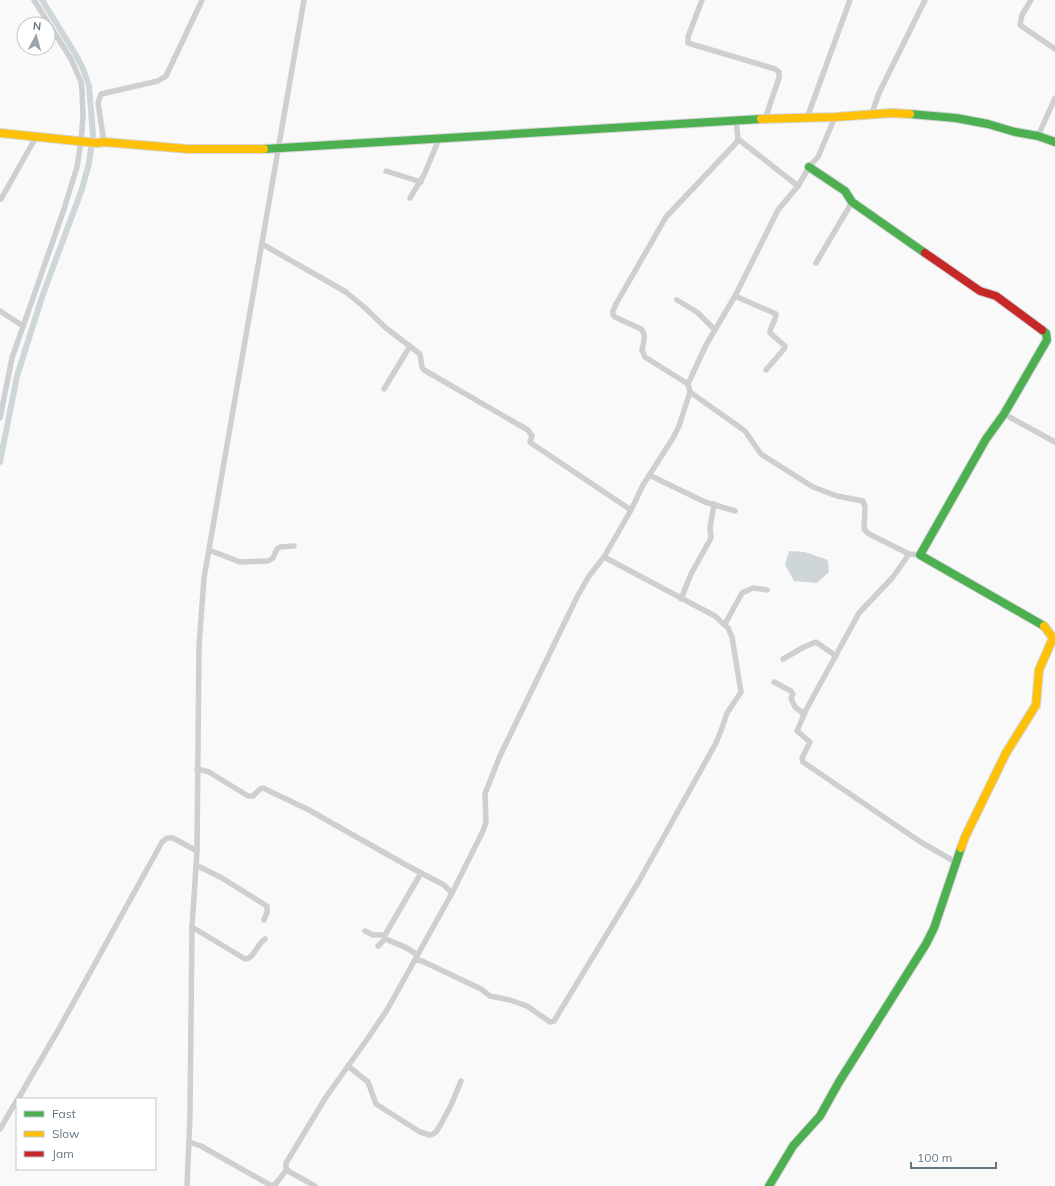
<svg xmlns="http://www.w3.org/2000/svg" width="1055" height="1186" viewBox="0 0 1055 1186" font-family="Mulish,sans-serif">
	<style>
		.water { fill: #ced6d9 }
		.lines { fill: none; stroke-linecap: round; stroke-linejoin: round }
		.canal { stroke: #ced6d9; stroke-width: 6 }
		.fast-casing { stroke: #d5d6d7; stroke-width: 10 }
		.slow-casing { stroke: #d5d6d7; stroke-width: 10 }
		.jam-casing { stroke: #d5d6d7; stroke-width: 10 }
		.street { stroke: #cecfd0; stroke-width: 5.5 }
		.fast { stroke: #4caf50; stroke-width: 8 }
		.slow { stroke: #ffc107; stroke-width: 8 }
		.jam { stroke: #c62828; stroke-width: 8 }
	</style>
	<rect width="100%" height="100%" fill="#f9f9f9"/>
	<path class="water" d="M789 551 805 552 828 560 829 572 817 583 794 581 785 565Z"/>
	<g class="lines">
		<path class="canal" d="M0 462 17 376 42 297 82 189 89 163 93 135 89 86 83 69 76 55 42 0"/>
		<defs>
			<g id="fast">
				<path d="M910 114 956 118 988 124 1015 132 1038 136 1055 142"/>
				<path d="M264 149 761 119"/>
				<path d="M809 167 845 191 852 202 925 253"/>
				<path d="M1042 330 1046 333 1047 340 1004 414 986 439 920 555 1044 626"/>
				<path d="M769 1186 793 1146 820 1116 839 1082 926 944 934 928 961 848"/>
			</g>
			<g id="slow">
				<path d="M761 119 835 117 892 113 910 114"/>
				<path d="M0 133 97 143 104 142 188 149H264"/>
				<path d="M961 848 965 837 1006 753 1036 705 1039 670 1053 638 1044 626"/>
			</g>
			<path id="jam" d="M925 253 980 291 996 296 1042 330"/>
		</defs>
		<use href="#fast" class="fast-casing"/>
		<use href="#slow" class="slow-casing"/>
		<use href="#jam" class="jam-casing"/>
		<g class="street">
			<path d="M702 0 688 37V43L775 69 779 72V78L765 119"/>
			<path d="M1031 0 1022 15 1020 25 1055 49"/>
			<path d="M872 113 879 93 925 0"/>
			<path d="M807 118 850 0"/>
			<path d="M1038 136 1055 98"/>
			<path d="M738 139 798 186"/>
			<path d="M104 142 98 103 101 94 158 81 166 76 202 0"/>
			<path d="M386 171 421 182"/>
			<path d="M410 198 424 175 439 139"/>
			<path d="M1 199 36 137"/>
			<path d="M262 244 346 292 364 307 386 328 420 354 422 367 424 370 528 430 532 436 530 442 531 443 631 510"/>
			<path d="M816 263 852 202"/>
			<path d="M735 296 776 314C776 321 770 326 770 333L785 346 784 349 766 370"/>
			<path d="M677 300 697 312 715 330"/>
			<path d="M0 311 23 326"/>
			<path d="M688 384 645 357 642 350C643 343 647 335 641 329L615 317 613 315V311L616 304 666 217 736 143 738 139 736 120"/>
			<path d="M384 389 410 346"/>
			<path d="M690 392 745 431 761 454 813 487 837 496 863 501 865 507 864 529 869 534 909 554 920 555"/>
			<path d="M1004 414 1055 442"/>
			<path d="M0 418 12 358 63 212 77 167 81 141 83 117 82 90 81 82 71 59 34 0"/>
			<path d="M649 475 705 502 735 511"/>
			<path d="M209 550 240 562 268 561 273 558 277 549 280 547 294 546"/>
			<path d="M909 554 893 577 859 613 806 710 797 731 810 742 802 758 803 762 919 841 957 863"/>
			<path d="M681 599 691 574 711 538 710 528 714 504"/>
			<path d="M725 624 742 593 753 588 767 590"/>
			<path d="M783 659 804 647 816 642 836 656"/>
			<path d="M774 682 791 691 793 694 791 698 795 707 804 714"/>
			<path d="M197 769 209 772 248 796H253L260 789 263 788 309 810 406 865 444 885 452 893 387 1010 368 1038 326 1097 286 1163V1168L288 1171 315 1186"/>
			<path d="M196 865 222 878 267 906V912L264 920"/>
			<path d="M452 893 483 831 486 822 485 794 499 758 577 597 589 576 604 557 631 510 643 485 673 438 679 426 690 392 688 384 706 345 735 296 778 210 798 186 809 167 818 157 835 117"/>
			<path d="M192 927 245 959C254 959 256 945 265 939"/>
			<path d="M365 931 373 935H385L421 873"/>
			<path d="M378 946 385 939 388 940C396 944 412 948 417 956"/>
			<path d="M415 960 422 961 481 989 490 996 510 1000 527 1006 550 1022 554 1021 639 881 716 743 722 728 727 713 741 692 732 637 728 628 715 616 604 557"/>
			<path d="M348 1066 368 1082 376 1104 420 1132 430 1135 433 1134 436 1132 441 1124 452 1103 461 1081"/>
			<path d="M18 1099 60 1027 162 842 167 838H173L197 851"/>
			<path d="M0 1129 17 1100"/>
			<path d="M189 1142 201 1146 270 1185H275L287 1169"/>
			<path d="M187 1186 190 1114 192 927 197 851 199 646 204 578 304 0"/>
		</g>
		<use href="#fast" class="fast"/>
		<use href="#slow" class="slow"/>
		<use href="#jam" class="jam"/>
	</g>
	<rect x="16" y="1098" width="140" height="72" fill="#ffffff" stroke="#c1c8cd"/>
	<rect x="24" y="1111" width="20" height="6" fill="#4caf50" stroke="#c1c8cd"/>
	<text x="52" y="1118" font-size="12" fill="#657683">Fast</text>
	<rect x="24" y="1131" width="20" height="6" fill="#ffc107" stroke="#c1c8cd"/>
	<text x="52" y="1138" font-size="12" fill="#657683">Slow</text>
	<rect x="24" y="1151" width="20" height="6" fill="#c62828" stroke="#c1c8cd"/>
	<text x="52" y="1158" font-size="12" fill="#657683">Jam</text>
	<g transform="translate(36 36) rotate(6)"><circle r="19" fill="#ffffff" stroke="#c1c8cd"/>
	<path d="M0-3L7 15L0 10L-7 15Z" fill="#99a4ac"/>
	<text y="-6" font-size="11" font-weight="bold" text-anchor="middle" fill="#657683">N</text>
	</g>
	<path d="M911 1162v6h85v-6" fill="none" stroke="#657683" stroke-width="2"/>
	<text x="917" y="1162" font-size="12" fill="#657683" stroke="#ffffff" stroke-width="3" paint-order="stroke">100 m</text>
</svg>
